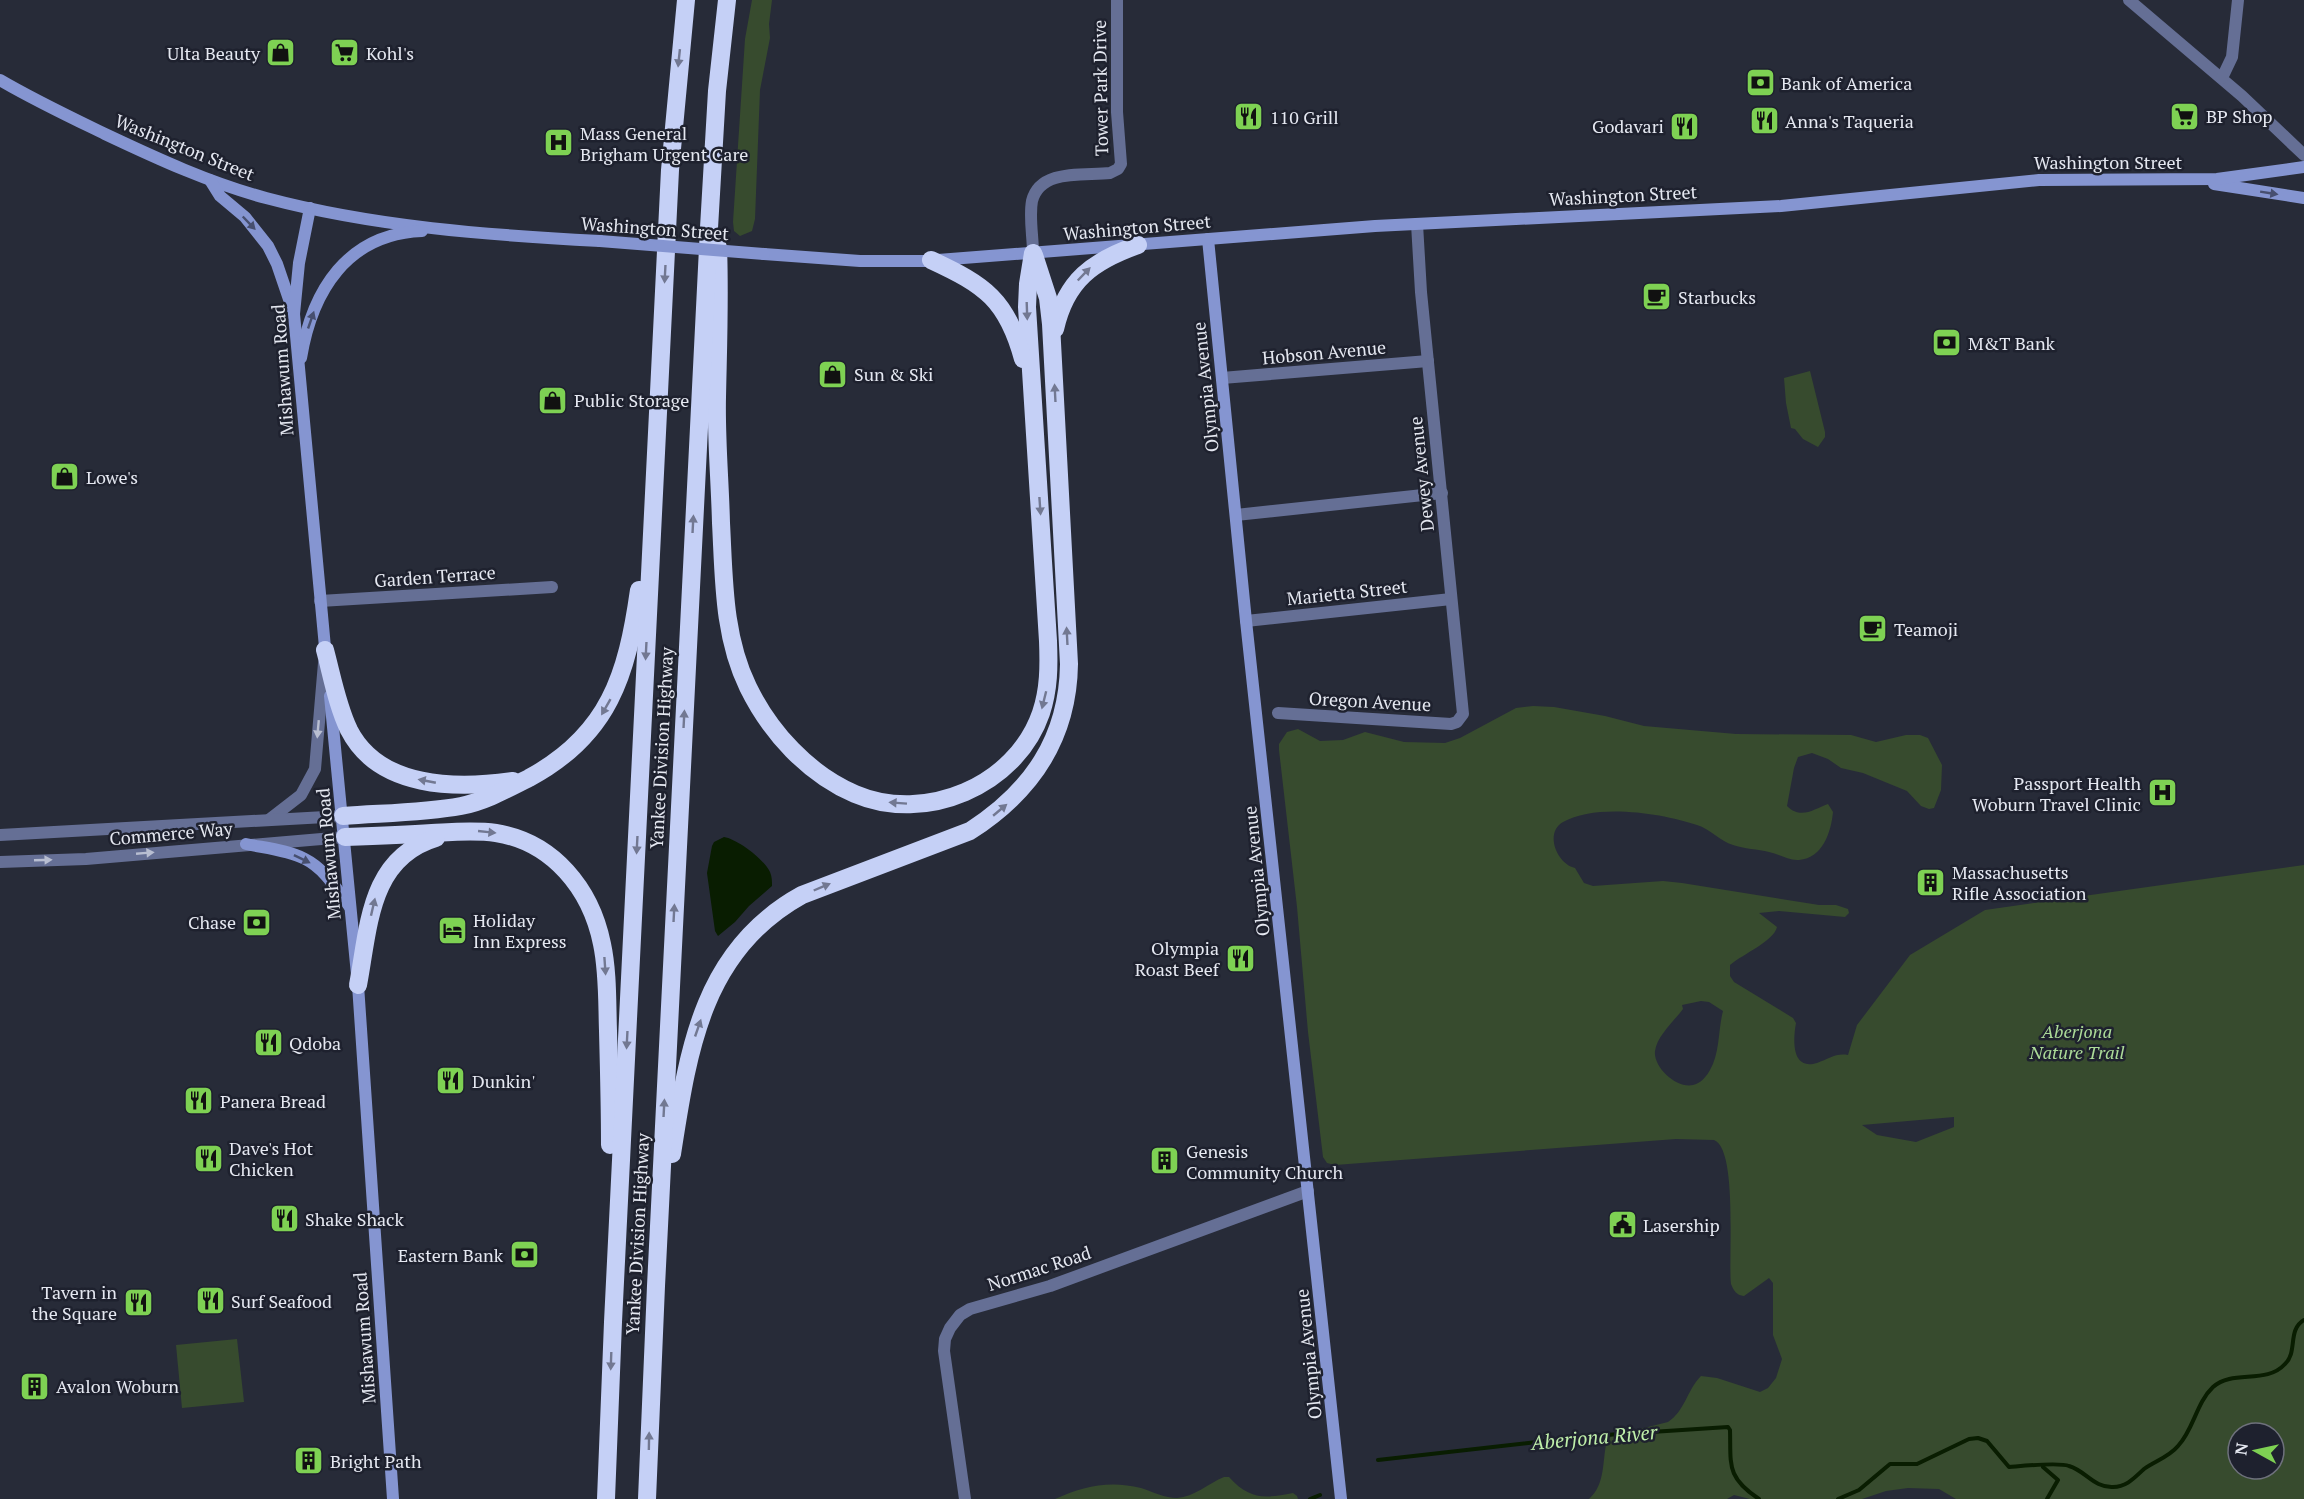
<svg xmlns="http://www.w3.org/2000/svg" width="2304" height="1499" viewBox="0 0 2304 1499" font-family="'PT Serif',serif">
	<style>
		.green { fill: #374b2e; fill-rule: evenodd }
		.water { fill: #091d01 }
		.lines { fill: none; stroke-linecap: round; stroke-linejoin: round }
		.stream { stroke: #091d01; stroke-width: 4 }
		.minor { stroke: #656f95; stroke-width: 12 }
		.tertiary { stroke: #656f95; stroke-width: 12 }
		.secondary { stroke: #8595d1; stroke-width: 12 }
		.motorway { stroke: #c5d0f6; stroke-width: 18 }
		.secondary-bridge { stroke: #8595d1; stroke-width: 12 }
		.oneway { fill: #727892 }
		.oneway2 { fill: #474f6f }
		.oneway3 { fill: #b8bed1 }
		.labels { text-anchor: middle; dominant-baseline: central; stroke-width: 5; stroke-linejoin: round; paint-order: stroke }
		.poi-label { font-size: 18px; fill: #e5e8f1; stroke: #1e212e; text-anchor: start }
		.street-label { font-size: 18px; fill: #e5e8f1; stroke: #1e212e }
		.park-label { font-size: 18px; font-style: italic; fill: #acdb98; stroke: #1e212e }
		.water-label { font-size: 20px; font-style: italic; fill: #bfefaa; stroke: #1e212e }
	</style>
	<rect width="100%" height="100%" fill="#272b38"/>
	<g class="green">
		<path d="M752 0H772L769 24 770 38 760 90 755 219 752 231 740 236 734 231 733 222 745 39Z"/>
		<path d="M1810 371 1825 432V437L1818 447 1803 439 1795 429 1791 428 1786 403 1784 378Z"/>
		<path d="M1533 706 1554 707 1605 716 1644 726 1736 734 1851 735 1876 742 1906 735H1920L1928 738 1942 765 1941 790 1934 808 1929 809 1921 806 1907 791 1863 773 1841 768 1828 759 1812 753 1798 757 1794 768 1787 806C1801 820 1814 809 1828 804L1833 812C1831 832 1823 858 1799 860 1789 861 1779 854 1769 852 1758 849 1744 849 1733 845 1720 841 1710 829 1697 825 1662 813 1596 803 1563 822 1544 833 1557 864 1575 868L1584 883 1593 886 1663 881 1682 883 1819 905H1836L1848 909 1849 913 1845 917 1779 911 1759 913 1777 927C1774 941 1743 954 1730 965V976L1734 982 1793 1018 1796 1023C1793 1039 1791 1071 1817 1063 1829 1059 1835 1053 1848 1055L1857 1025 1910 955 1985 910 2304 865V1499H1956L1939 1489 1908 1488 1886 1491 1862 1499H1750L1734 1495 1727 1499H1589C1606 1484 1602 1460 1607 1440L1612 1436 1668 1422C1685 1411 1687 1390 1701 1376L1717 1378 1760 1392 1768 1388 1776 1378 1782 1359 1773 1335V1283L1769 1278 1744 1296C1736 1295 1734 1291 1731 1284 1728 1259 1738 1149 1714 1140L1676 1139 1335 1165 1327 1163 1323 1157 1308 1032 1297 907 1279 750V744L1287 732 1298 729 1320 741 1343 740 1365 732 1404 742 1445 743 1460 738 1516 708ZM1701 1001 1709 1002 1723 1011C1718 1030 1720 1053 1710 1070 1707 1076 1700 1084 1693 1085 1677 1089 1653 1067 1655 1051 1657 1036 1674 1021 1683 1009L1682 1005ZM1954 1117V1127L1916 1142 1877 1135 1862 1125ZM2238 1433H2274V1469H2238Z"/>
		<path d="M237 1339 244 1402 182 1408 176 1345Z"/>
		<path d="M1224 1477H1229C1249 1499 1263 1499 1293 1493L1297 1496 1298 1499H1055C1083 1486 1110 1480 1141 1488 1153 1492 1165 1498 1177 1498 1194 1497 1209 1483 1224 1477Z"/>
	</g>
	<path class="water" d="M724 837C737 839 764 859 770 872 772 877 772 881 772 886L749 906 735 922 718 936 715 931 707 873 712 846 714 842Z"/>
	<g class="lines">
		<g class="stream">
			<path d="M1378 1460 1590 1436 1728 1427 1730 1430C1731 1465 1726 1477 1759 1499"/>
			<path d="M2043 1467 2058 1480 2047 1499"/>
			<path d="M1310 1499 1320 1495"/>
			<path d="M1838 1499 1859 1490 1890 1464H1917L1969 1439 1978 1438 1987 1441 2009 1467C2022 1466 2059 1462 2069 1466 2086 1471 2094 1488 2113 1487 2127 1487 2135 1477 2144 1469 2155 1461 2169 1457 2178 1446 2194 1429 2196 1403 2213 1387 2233 1369 2266 1385 2285 1364 2298 1352 2287 1330 2304 1320"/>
		</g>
		<g class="minor">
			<path d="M2129 0 2242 96 2304 155"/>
			<path d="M2222 78 2232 57 2238 0"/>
			<path d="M1033 253C1033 237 1029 217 1032 201 1040 168 1085 176 1110 173L1118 169 1121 164 1117 112V0"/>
			<path d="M1222 378 1428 361"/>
			<path d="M1236 515 1442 493"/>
			<path d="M320 601 552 587"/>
			<path d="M1246 621 1451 599"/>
			<path d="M1278 713 1451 724 1457 722 1463 714 1421 292 1417 224"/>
			<path d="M965 1499 944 1351 945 1339 950 1328 960 1315 970 1309 1050 1286 1308 1191"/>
		</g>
		<g class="tertiary">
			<path d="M270 819 301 795 315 769 324 663"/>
			<path d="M0 835 343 816"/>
			<path d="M0 862 86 859 345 837"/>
		</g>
		<g class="secondary">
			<path d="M0 80C34 100 70 117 105 134 158 159 210 183 266 198 375 227 488 235 600 241"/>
			<path d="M210 180 220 196 245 217 268 246 277 264 292 308"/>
			<path d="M2214 184 2304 198"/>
			<path d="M310 208 299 263 294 314 326 658"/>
			<path d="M1208 239 1246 621 1341 1499"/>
			<path d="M764 254 860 261H925L1375 226 1781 206 2039 180 2217 179 2304 167"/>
			<path d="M301 358C312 291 347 234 422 231"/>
			<path d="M330 696 358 985 393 1499"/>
			<path d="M246 844C265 848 288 850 305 859 325 869 337 890 350 907"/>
		</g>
		<g class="motorway">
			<path d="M718 247C720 297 718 347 717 397 716 439 720 481 721 523 724 578 723 636 748 687 770 732 808 774 855 794 925 824 1016 786 1041 713 1049 689 1049 666 1048 641L1027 307 1028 284 1033 253"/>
			<path d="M931 260C985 285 1007 300 1023 359"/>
			<path d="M1055 329C1066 280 1093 261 1138 245"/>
			<path d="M325 650C332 676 337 705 349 730 379 789 457 789 513 781"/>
			<path d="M343 816C382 813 423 813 461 806 486 801 507 789 529 778 609 735 627 675 639 590"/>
			<path d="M345 837C374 836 403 835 432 833 453 832 474 830 496 833 553 842 591 889 602 944 608 972 607 1002 608 1031 609 1069 610 1107 610 1145"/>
			<path d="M358 985C369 927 369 858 436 838"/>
			<path d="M672 1154C688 1051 702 950 802 895L970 831C1031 792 1068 739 1069 664L1051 324 1048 298 1034 255"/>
			<path d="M606 1499 613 1322 670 170 686 0"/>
			<path d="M647 1499 656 1286 709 228 717 91 727 0"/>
		</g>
		<path class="secondary-bridge" d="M600 241 764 254"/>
	</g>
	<defs><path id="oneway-solid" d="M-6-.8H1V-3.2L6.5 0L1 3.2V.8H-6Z" transform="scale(1.5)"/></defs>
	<g class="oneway">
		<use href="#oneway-solid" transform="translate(679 58) rotate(96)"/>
		<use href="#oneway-solid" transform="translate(665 274) rotate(93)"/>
		<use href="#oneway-solid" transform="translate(1084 274) rotate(-46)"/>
		<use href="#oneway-solid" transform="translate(1027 311) rotate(88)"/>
		<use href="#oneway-solid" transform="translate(1055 393) rotate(-93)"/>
		<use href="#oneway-solid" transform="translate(1040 506) rotate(86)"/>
		<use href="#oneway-solid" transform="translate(693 524) rotate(-87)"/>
		<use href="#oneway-solid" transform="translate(1067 636) rotate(-93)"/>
		<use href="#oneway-solid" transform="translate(646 651) rotate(93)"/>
		<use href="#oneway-solid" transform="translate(1044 700) rotate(104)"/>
		<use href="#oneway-solid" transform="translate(606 707) rotate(120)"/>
		<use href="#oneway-solid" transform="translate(684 719) rotate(-87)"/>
		<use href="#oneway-solid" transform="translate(427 781) rotate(-169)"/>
		<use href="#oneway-solid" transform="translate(898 803) rotate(-176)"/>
		<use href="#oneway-solid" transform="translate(1000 810) rotate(-40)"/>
		<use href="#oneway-solid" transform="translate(487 832) rotate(6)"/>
		<use href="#oneway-solid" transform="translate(637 845) rotate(93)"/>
		<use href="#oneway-solid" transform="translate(822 887) rotate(-23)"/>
		<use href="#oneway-solid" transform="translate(373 907) rotate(-77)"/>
		<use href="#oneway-solid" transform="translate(674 913) rotate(-87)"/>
		<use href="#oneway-solid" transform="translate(605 966) rotate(86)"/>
		<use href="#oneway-solid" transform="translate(698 1028) rotate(-71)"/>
		<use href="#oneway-solid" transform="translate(627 1040) rotate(93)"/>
		<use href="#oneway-solid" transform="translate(664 1108) rotate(-87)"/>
		<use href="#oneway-solid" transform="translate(611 1361) rotate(92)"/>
		<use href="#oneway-solid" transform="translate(649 1441) rotate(-89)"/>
	</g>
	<g class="oneway2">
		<use href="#oneway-solid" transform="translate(2269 193) rotate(9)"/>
		<use href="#oneway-solid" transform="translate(249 223) rotate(46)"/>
		<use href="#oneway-solid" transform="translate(311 320) rotate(-71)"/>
		<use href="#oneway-solid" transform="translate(302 859) rotate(26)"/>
	</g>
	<g class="oneway3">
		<use href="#oneway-solid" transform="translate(318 729) rotate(95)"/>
		<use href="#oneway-solid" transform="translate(145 853) rotate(-5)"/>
		<use href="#oneway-solid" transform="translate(43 860) rotate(-2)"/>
	</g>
	<defs>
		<symbol id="shop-square" viewBox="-11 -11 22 22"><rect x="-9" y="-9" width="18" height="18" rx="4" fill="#7ed153" stroke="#1e212e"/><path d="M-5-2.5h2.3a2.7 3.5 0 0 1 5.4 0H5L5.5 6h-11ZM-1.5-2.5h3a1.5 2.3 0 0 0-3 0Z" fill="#111"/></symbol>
		<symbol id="supermarket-square" viewBox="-11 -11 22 22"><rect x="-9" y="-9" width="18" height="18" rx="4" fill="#7ed153" stroke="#1e212e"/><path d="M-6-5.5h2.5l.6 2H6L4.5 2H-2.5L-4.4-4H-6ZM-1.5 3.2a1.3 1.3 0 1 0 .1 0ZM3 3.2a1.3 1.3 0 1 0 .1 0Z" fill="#111"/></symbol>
		<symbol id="bank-square" viewBox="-11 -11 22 22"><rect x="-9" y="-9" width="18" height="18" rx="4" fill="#7ed153" stroke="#1e212e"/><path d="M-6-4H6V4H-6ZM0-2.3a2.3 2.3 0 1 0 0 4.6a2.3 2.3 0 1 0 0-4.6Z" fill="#111"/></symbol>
		<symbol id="restaurant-square" viewBox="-11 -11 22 22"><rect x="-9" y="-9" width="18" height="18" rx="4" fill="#7ed153" stroke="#1e212e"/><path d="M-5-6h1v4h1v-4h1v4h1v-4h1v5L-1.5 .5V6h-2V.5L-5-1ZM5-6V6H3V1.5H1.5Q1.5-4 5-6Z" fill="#111"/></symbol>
		<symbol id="hospital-square" viewBox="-11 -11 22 22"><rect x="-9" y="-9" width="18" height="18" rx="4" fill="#7ed153" stroke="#1e212e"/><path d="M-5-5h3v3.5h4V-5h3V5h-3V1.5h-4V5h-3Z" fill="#111"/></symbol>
		<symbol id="cafe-square" viewBox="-11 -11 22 22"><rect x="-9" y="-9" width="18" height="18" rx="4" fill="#7ed153" stroke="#1e212e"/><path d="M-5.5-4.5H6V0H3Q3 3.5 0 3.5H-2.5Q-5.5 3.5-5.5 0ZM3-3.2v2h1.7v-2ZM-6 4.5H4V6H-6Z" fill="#111"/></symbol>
		<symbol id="building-square" viewBox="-11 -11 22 22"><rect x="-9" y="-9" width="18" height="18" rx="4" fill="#7ed153" stroke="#1e212e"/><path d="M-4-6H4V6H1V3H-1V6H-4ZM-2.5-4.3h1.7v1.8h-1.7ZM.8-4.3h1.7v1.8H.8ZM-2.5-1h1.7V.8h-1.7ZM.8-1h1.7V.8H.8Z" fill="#111"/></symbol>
		<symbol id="hotel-square" viewBox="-11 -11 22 22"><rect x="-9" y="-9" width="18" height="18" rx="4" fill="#7ed153" stroke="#1e212e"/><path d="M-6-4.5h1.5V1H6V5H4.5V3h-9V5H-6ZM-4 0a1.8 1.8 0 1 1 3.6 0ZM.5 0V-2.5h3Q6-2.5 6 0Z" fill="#111"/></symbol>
		<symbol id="civic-square" viewBox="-11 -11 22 22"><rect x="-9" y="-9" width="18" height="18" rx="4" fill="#7ed153" stroke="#1e212e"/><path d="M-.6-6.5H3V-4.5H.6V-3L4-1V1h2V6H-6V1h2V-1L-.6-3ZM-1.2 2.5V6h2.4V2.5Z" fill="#111"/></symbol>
	</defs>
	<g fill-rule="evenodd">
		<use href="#shop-square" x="264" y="36" width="33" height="33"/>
		<use href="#supermarket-square" x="328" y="36" width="33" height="33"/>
		<use href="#bank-square" x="1744" y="66" width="33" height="33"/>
		<use href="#supermarket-square" x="2168" y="100" width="33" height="33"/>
		<use href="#restaurant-square" x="1232" y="100" width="33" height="33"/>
		<use href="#restaurant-square" x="1748" y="104" width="33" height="33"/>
		<use href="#restaurant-square" x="1668" y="110" width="33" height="33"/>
		<use href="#hospital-square" x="542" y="126" width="33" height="33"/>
		<use href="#cafe-square" x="1640" y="280" width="33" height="33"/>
		<use href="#bank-square" x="1930" y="326" width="33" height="33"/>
		<use href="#shop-square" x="816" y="358" width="33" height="33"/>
		<use href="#shop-square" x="536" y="384" width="33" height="33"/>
		<use href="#shop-square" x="48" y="460" width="33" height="33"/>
		<use href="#cafe-square" x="1856" y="612" width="33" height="33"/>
		<use href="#hospital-square" x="2146" y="776" width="33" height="33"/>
		<use href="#building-square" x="1914" y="866" width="33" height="33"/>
		<use href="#bank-square" x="240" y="906" width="33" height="33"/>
		<use href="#hotel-square" x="436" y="914" width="33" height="33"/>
		<use href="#restaurant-square" x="1224" y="942" width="33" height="33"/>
		<use href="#restaurant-square" x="252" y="1026" width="33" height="33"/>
		<use href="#restaurant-square" x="434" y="1064" width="33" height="33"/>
		<use href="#restaurant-square" x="182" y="1084" width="33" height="33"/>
		<use href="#restaurant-square" x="192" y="1142" width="33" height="33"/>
		<use href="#building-square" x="1148" y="1144" width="33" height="33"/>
		<use href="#restaurant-square" x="268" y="1202" width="33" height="33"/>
		<use href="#civic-square" x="1606" y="1208" width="33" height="33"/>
		<use href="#bank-square" x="508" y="1238" width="33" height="33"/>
		<use href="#restaurant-square" x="194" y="1284" width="33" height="33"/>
		<use href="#restaurant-square" x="122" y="1286" width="33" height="33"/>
		<use href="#building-square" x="18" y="1370" width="33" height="33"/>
		<use href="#building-square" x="292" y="1444" width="33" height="33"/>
	</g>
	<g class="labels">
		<g class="poi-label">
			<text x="260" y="53" text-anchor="end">Ulta Beauty</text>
			<text x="366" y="53">Kohl's</text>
			<text x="1781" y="83">Bank of America</text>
			<text x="2206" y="116">BP Shop</text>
			<text x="1270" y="117">110 Grill</text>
			<text x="1785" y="121">Anna's Taqueria</text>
			<text x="1664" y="126" text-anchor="end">Godavari</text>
			<text x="580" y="133">Mass General<tspan x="580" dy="21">Brigham Urgent Care</tspan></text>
			<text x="1678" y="297">Starbucks</text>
			<text x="1968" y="343">M&amp;T Bank</text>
			<text x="854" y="374">Sun &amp; Ski</text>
			<text x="574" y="400">Public Storage</text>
			<text x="86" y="477">Lowe's</text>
			<text x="1894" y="629">Teamoji</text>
			<text x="2141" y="783" text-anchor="end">Passport Health<tspan x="2141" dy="21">Woburn Travel Clinic</tspan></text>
			<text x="1952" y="872">Massachusetts<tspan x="1952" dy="21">Rifle Association</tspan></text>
			<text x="473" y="920">Holiday<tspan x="473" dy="21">Inn Express</tspan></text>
			<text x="236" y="922" text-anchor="end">Chase</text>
			<text x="1219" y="948" text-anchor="end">Olympia<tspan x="1219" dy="21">Roast Beef</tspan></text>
			<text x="289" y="1043">Qdoba</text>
			<text x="472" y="1081">Dunkin'</text>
			<text x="220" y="1101">Panera Bread</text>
			<text x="229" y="1148">Dave's Hot<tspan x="229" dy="21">Chicken</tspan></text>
			<text x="1186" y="1151">Genesis<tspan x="1186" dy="21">Community Church</tspan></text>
			<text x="305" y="1219">Shake Shack</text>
			<text x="1643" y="1225">Lasership</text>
			<text x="503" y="1255" text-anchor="end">Eastern Bank</text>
			<text x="117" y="1292" text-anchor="end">Tavern in<tspan x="117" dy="21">the Square</tspan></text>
			<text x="231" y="1301">Surf Seafood</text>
			<text x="56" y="1386">Avalon Woburn</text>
			<text x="330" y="1461">Bright Path</text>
		</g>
		<g class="street-label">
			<text transform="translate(1100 88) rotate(-91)">Tower Park Drive</text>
			<text transform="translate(185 147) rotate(22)">Washington Street</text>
			<text x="2108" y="162">Washington Street</text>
			<text transform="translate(1623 195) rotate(-3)">Washington Street</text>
			<text transform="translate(1137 227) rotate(-5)">Washington Street</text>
			<text transform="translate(655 228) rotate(4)">Washington Street</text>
			<text transform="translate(1324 352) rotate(-5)">Hobson Avenue</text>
			<text transform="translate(282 370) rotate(-94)">Mishawum Road</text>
			<text transform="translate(1205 387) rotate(-96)">Olympia Avenue</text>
			<text transform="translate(1421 474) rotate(-96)">Dewey Avenue</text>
			<text transform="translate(435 576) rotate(-4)">Garden Terrace</text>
			<text transform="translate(1347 592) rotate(-6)">Marietta Street</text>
			<text transform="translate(1370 701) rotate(3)">Oregon Avenue</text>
			<text transform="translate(661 748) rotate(-87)">Yankee Division Highway</text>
			<text transform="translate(171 833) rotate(-5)">Commerce Way</text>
			<text transform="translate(328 854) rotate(-95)">Mishawum Road</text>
			<text transform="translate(1256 871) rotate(-96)">Olympia Avenue</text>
			<text transform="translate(637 1234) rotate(-87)">Yankee Division Highway</text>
			<text transform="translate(1039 1268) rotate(-18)">Normac Road</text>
			<text transform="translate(364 1338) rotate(-94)">Mishawum Road</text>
			<text transform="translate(1308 1354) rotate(-96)">Olympia Avenue</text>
		</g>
		<g class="park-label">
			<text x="2077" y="1031">Aberjona<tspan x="2077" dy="21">Nature Trail</tspan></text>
		</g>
		<g class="water-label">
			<text transform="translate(1594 1437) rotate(-5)">Aberjona River</text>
		</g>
	</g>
	<g transform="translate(2256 1451) rotate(278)"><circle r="28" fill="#1e212e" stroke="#6e717c" stroke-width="1.5"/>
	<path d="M0-4.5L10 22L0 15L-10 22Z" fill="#7ed153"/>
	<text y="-9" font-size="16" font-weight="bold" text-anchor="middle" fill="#e5e8f1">N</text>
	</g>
</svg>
